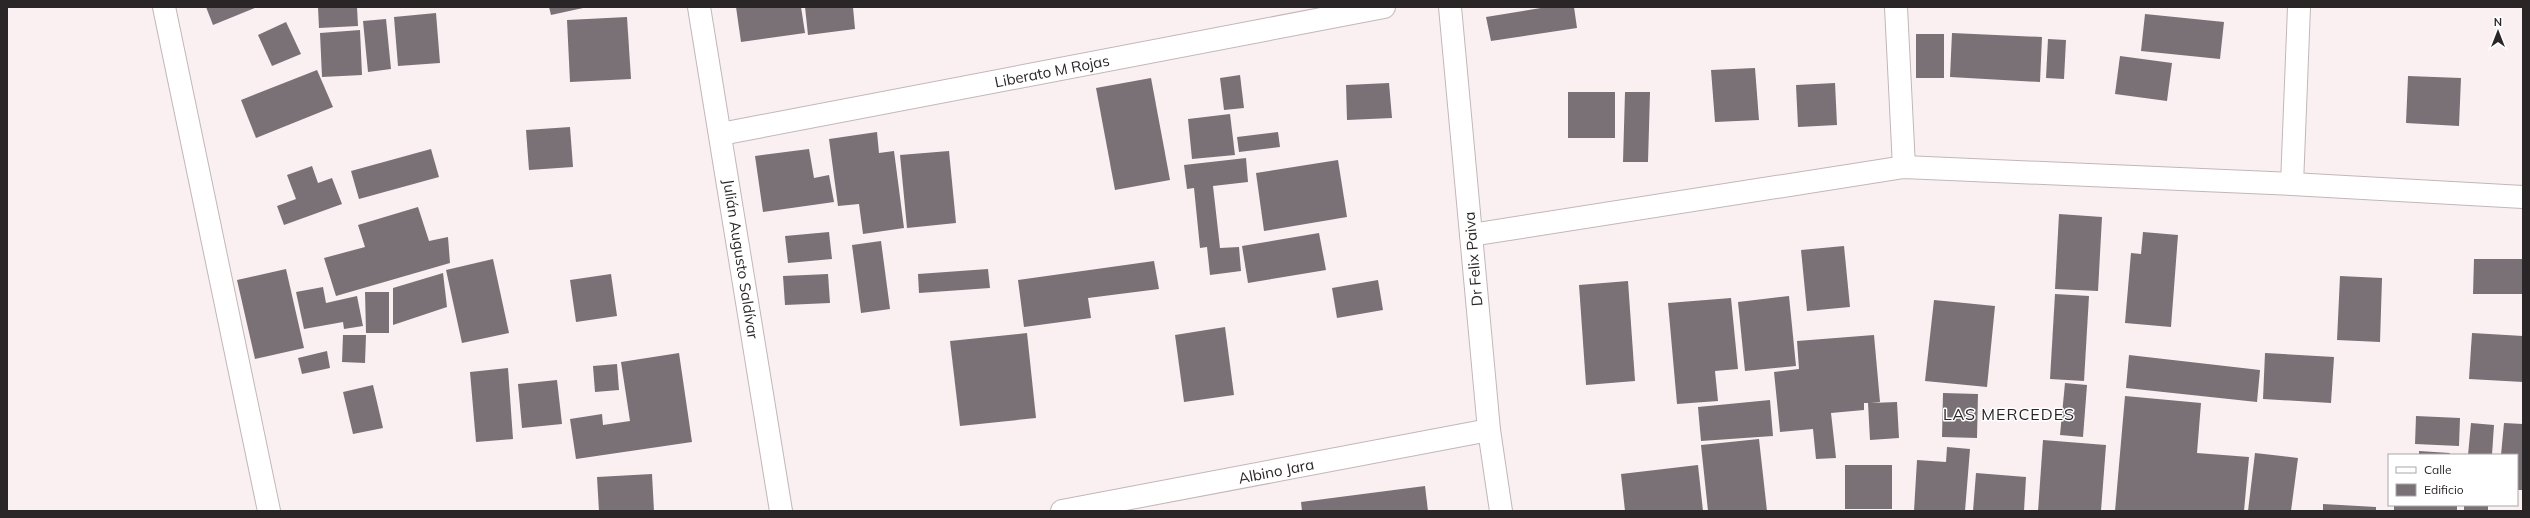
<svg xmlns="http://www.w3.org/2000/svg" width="2530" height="518" viewBox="0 0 2530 518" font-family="Mulish,sans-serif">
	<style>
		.building { fill: #797176 }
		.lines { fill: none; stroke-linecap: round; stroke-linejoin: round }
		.street-casing { stroke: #c2b7b8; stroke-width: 24 }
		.secondary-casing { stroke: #c2b7b8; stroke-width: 24 }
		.street { stroke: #fff; stroke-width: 22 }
		.secondary { stroke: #fff; stroke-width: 22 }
		.labels { text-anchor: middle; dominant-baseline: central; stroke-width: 3; stroke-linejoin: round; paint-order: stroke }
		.street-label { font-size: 15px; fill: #2a2627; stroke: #fff }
		.neighbourhood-label { font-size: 16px; letter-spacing: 1px; fill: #2a2627; stroke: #fff }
	</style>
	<rect width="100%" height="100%" fill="#fbf0f1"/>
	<g class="building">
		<path d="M206 7H257L213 25Z"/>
		<path d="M318 7H357L358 26 319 28Z"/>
		<path d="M549 7H583V8L551 15Z"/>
		<path d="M736 7H801L805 33 741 42Z"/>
		<path d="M805 7H853L855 29 808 35Z"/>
		<path d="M1547 7H1574L1577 28 1491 41 1486 17Z"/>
		<path d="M436 13 440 63 398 66 394 17Z"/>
		<path d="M2145 14 2224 22 2220 59 2141 51Z"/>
		<path d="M627 17 631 79 570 82 567 20Z"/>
		<path d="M386 19 391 69 368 72 363 21Z"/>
		<path d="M286 22 301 54 272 66 258 35Z"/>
		<path d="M360 30 362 75 322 77 320 33Z"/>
		<path d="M1952 33 2042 37 2040 82 1950 77Z"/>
		<rect x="1916" y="34" width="28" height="44"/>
		<path d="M2048 39 2066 40 2064 79 2046 78Z"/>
		<path d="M2120 56 2172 63 2167 101 2115 94Z"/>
		<path d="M1755 68 1759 120 1715 122 1711 70Z"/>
		<path d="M317 70 333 107 256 138 241 100Z"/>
		<path d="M1240 75 1244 108 1224 110 1220 78Z"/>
		<path d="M2408 76 2461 78 2459 126 2406 123Z"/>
		<path d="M1151 78 1170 180 1115 190 1096 88Z"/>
		<path d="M1389 83 1392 118 1347 120 1346 85Z"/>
		<path d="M1835 83 1837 125 1798 127 1796 85Z"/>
		<rect x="1568" y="92" width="47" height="46"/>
		<path d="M1625 92H1650L1648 162H1623Z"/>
		<path d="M1230 114 1235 155 1192 159 1188 119Z"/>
		<path d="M570 127 573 167 529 170 526 130Z"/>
		<path d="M877 132 879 153 894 151 904 228 863 234 859 204 838 206 829 139Z"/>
		<path d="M1278 132 1280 147 1239 152 1237 137Z"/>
		<path d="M431 149 439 177 359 199 351 171Z"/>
		<path d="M809 149 814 178 829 175 834 202 763 212 755 156Z"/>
		<path d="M949 151 956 223 907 228 900 155Z"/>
		<path d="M1246 158 1248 182 1213 186 1220 248 1239 247 1241 271 1210 275 1207 247 1200 248 1194 188 1187 189 1184 165Z"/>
		<path d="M1338 160 1347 217 1264 231 1256 173Z"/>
		<path d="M312 166 318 183 332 178 342 204 284 225 277 206 296 199 287 175Z"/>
		<path d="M418 207 429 241 448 237 450 263 336 296 324 258 365 247 358 225Z"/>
		<path d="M2059 214 2102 217 2098 291 2055 289Z"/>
		<path d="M829 232 832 259 788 263 785 236Z"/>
		<path d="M2143 232 2178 235 2171 327 2125 323 2131 253 2141 254Z"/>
		<path d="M1319 233 1326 270 1248 283 1242 246Z"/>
		<path d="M881 241 890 309 861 313 852 245Z"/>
		<path d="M1844 246 1850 307 1807 311 1801 250Z"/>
		<path d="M493 259 509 333 462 343 446 270Z"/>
		<path d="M2474 259H2523V294H2473Z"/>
		<path d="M1154 261 1159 289 1088 298 1091 318 1024 327 1018 280Z"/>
		<path d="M286 269 304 348 255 359 237 280Z"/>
		<path d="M988 269 990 288 919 293 918 274Z"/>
		<path d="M443 273 447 307 393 325V288Z"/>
		<path d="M611 274 617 316 576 322 570 280Z"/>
		<path d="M828 274 830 303 785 305 783 276Z"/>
		<path d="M2340 276 2382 278 2380 342 2337 340Z"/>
		<path d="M1378 280 1383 310 1337 318 1332 288Z"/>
		<path d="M1628 281 1635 381 1586 385 1579 285Z"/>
		<path d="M323 287 326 303 357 296 363 326 344 329 343 322 304 329 296 292Z"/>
		<path d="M365 292H389V333H366Z"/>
		<path d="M2055 294 2089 296 2084 381 2050 379Z"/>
		<path d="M1789 296 1796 366 1745 371 1738 302Z"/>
		<path d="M1731 298 1738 369 1715 371 1718 401 1677 404 1668 303Z"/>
		<path d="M1934 300 1995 306 1987 387 1925 381Z"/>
		<path d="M1225 327 1234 395 1184 402 1175 335Z"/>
		<path d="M1027 333 1036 418 960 426 950 341Z"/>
		<path d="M2472 333 2523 336V382L2469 379Z"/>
		<path d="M343 335H366L365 363 342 362Z"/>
		<path d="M1874 335 1880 402 1871 403 1897 402 1899 438 1870 440 1868 403H1864V410L1831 413 1836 458 1816 459 1813 429 1780 432 1774 372 1799 369 1797 341Z"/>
		<path d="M327 351 330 368 302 374 298 358Z"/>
		<path d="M679 353 692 442 576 459 570 419 602 414 603 425 630 421 621 362Z"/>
		<path d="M2265 353 2334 357 2331 403 2263 399Z"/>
		<path d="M2129 355 2260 370 2257 402 2126 388Z"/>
		<path d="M617 364 619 390 595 392 593 366Z"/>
		<path d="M508 368 513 439 476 442 470 372Z"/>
		<path d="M557 380 562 424 522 428 518 384Z"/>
		<path d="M2065 383 2087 385 2083 437 2060 435Z"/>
		<path d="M373 385 383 428 353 434 343 392Z"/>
		<path d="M1943 393 1978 394 1977 438 1942 437Z"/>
		<path d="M2125 396 2201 403 2197 453 2249 457 2244 511H2115Z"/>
		<path d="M1770 400 1773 436 1701 441 1698 407Z"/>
		<path d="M2416 416 2460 418 2459 446 2415 444Z"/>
		<path d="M2471 423 2494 425 2492 455H2468Z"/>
		<path d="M2504 423 2523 424V490H2517V455H2501Z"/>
		<path d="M1759 439 1767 511H1708L1701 445Z"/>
		<path d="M2043 440 2106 445 2101 511H2038Z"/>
		<path d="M1947 447 1970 449 1965 511H1914L1917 460 1946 462Z"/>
		<path d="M2419 451 2450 453 2449 455H2419Z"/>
		<path d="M2255 453 2298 458 2291 511H2248Z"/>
		<path d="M1698 465 1703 511H1625L1621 474Z"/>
		<rect x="1845" y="465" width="47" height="44"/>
		<path d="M1976 473 2026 477 2024 511H1973Z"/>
		<path d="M652 474 654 511H599L597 477Z"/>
		<path d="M1425 486 1428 511H1302L1301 502Z"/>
		<path d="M2323 504 2376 507V511H2323Z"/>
		<rect x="2394" y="505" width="63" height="6"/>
		<rect x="2464" y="505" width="24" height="6"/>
	</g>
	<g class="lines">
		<defs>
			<g id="street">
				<path d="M164 7 269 511"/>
				<path d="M1450 7 1489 430 1501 511"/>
				<path d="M1896 7 1904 167"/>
				<path d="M721 134 1384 7"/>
				<path d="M2292 184 2299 7"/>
				<path d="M1471 235 1904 167 2292 184 2523 197"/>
				<path d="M1062 511 1489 430"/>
			</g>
			<path id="secondary" d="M699 7 781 511"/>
		</defs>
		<use href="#street" class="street-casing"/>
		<use href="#secondary" class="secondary-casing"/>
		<use href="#street" class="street"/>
		<use href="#secondary" class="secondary"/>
	</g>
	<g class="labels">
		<g class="street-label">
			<text transform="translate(1052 71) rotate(-11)">Liberato M Rojas</text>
			<text transform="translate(741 259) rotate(81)">Julián Augusto Saldívar</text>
			<text transform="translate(1473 259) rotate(-95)">Dr Felix Paiva</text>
			<text transform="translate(1276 471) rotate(-11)">Albino Jara</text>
		</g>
		<g class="neighbourhood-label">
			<text x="2009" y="414">LAS MERCEDES</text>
		</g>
	</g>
	<rect width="2530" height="518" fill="none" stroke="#2a2627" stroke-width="16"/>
	<rect x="2388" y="454" width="130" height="52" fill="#ffffff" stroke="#aaa8a9"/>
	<rect x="2396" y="467" width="20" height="6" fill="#ffffff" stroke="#aaa8a9"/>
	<text x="2424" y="474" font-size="12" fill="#2a2627">Calle</text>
	<rect x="2396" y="484" width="20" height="12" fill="#797176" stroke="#aaa8a9"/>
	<text x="2424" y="494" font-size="12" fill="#2a2627">Edificio</text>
	<g transform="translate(2498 32)" stroke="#ffffff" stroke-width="3" paint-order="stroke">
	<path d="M0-3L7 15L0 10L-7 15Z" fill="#2a2627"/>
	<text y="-6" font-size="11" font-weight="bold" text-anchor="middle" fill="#2a2627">N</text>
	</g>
</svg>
